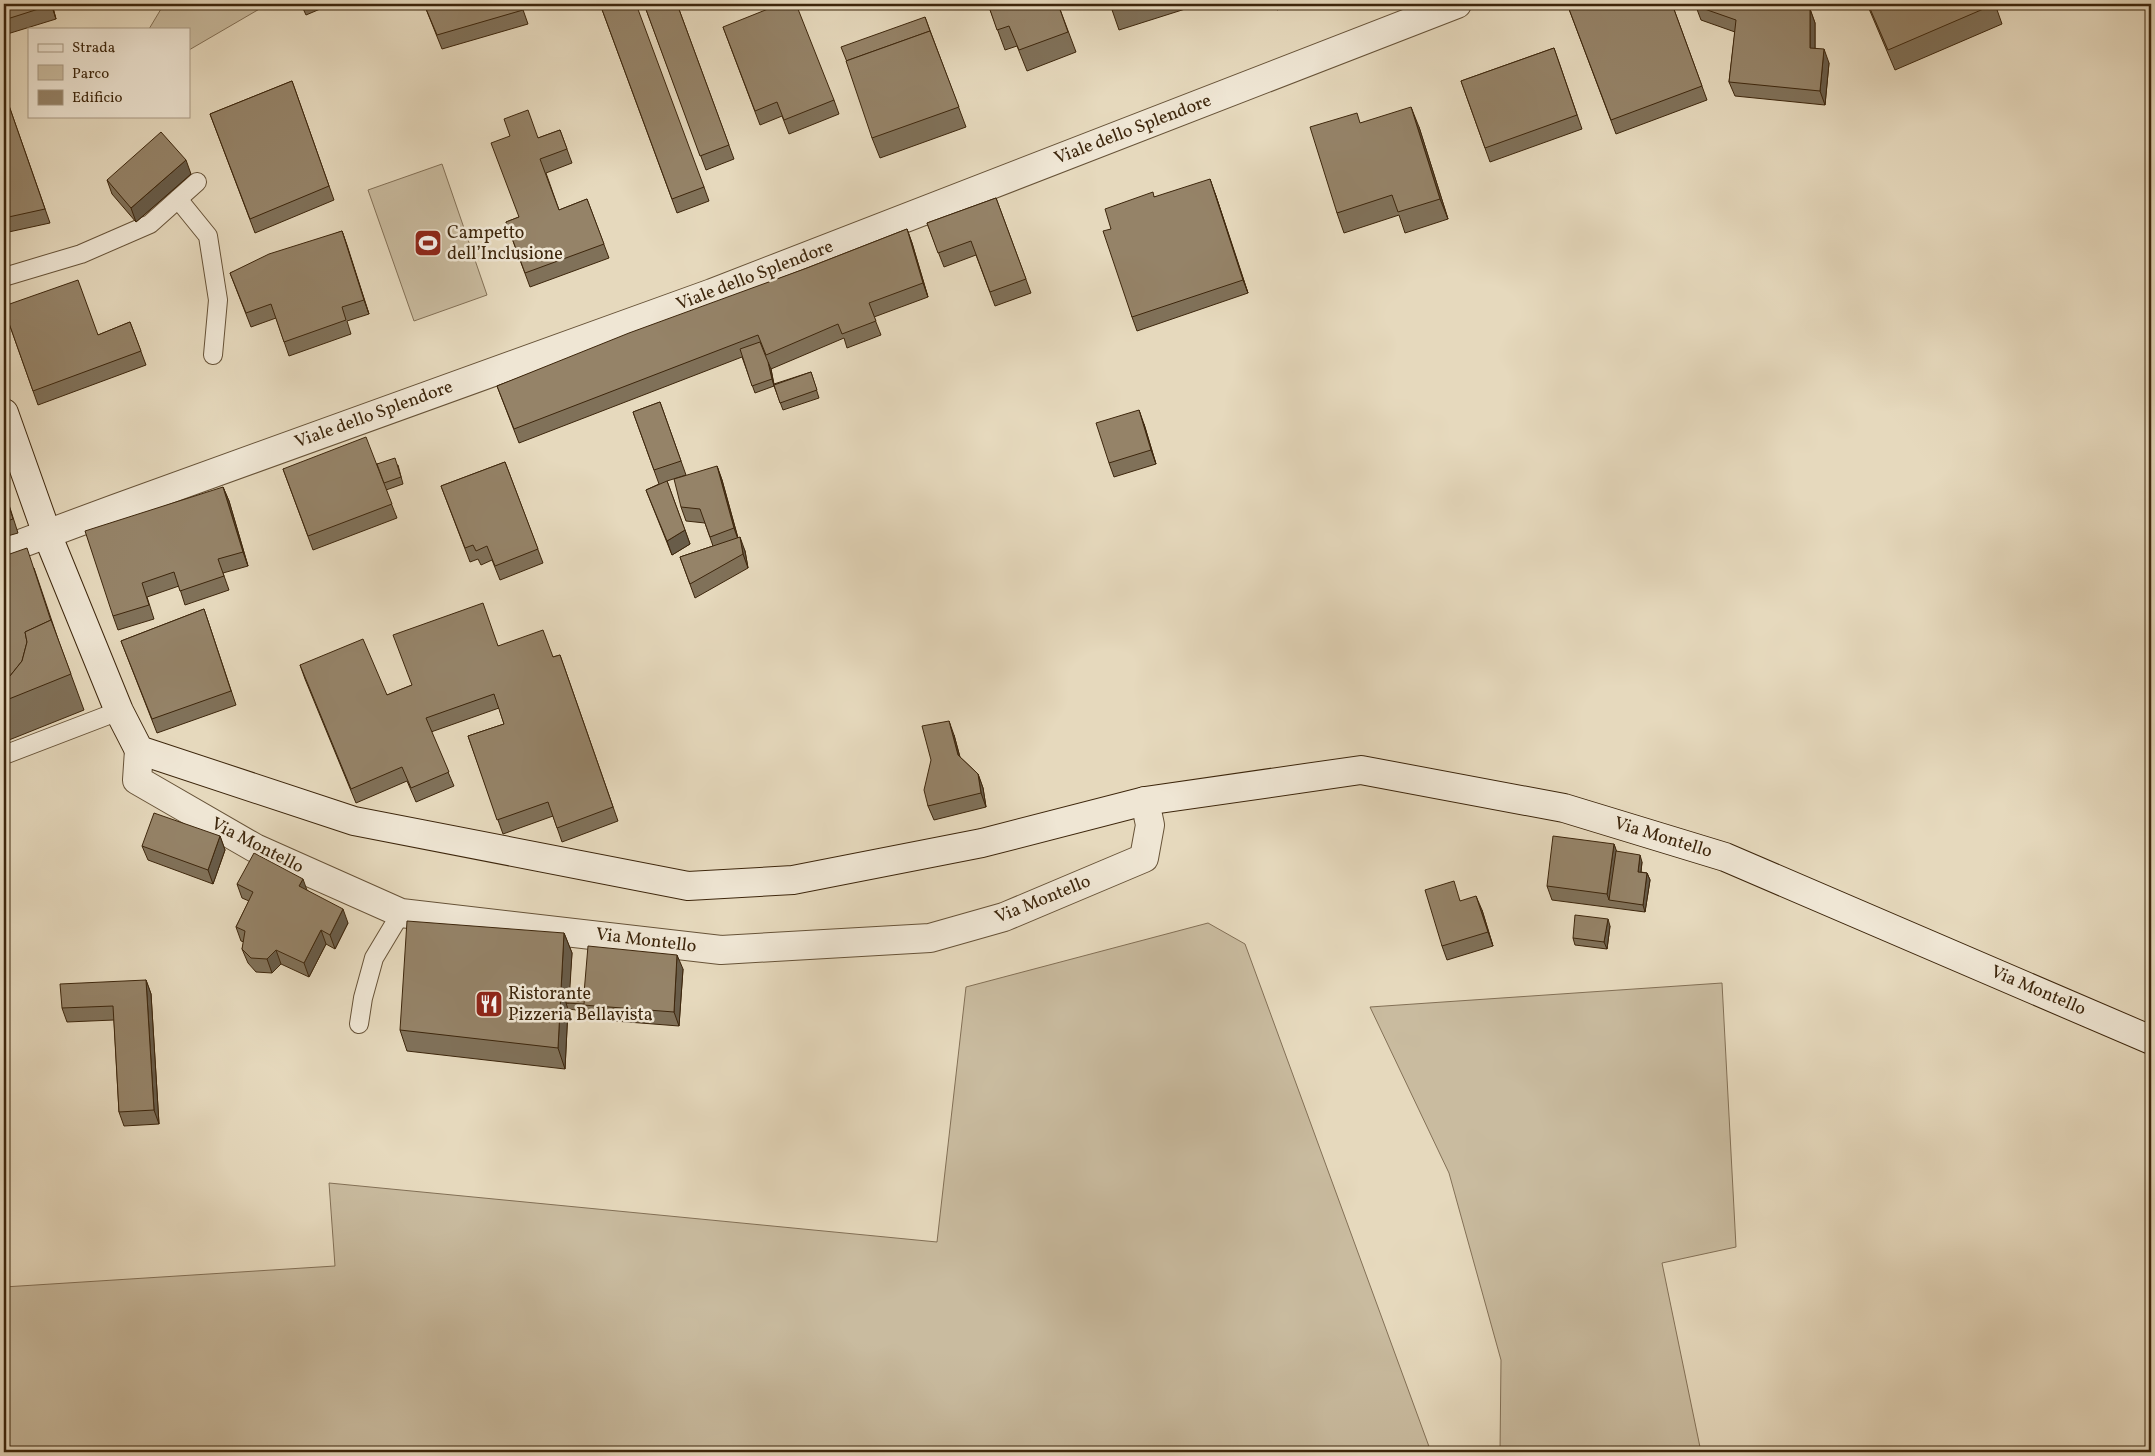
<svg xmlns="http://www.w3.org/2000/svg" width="2155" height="1456" viewBox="0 0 2155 1456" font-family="Vollkorn,serif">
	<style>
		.green { fill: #c9bb9f; stroke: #837056 }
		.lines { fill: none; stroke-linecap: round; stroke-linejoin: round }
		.service-casing { stroke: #675338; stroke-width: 20 }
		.minor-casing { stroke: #675338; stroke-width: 30 }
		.secondary-casing { stroke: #3d260c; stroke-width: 30 }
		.service { stroke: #efe6d4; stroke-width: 18 }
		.minor { stroke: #efe6d4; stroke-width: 28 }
		.secondary { stroke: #efe6d4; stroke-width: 28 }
		.wall { fill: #807159; stroke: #3d260c }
		.shaded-wall { fill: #685c49; stroke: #3d260c }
		.building { fill: #958368; stroke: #3d260c }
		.labels { text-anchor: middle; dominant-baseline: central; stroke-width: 5; stroke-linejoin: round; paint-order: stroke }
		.street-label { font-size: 18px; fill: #3d260c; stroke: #efe6d4 }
		.poi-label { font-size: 18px; fill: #3d260c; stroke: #efe6d4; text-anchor: start }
	</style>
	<rect width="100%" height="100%" fill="#e6d9bd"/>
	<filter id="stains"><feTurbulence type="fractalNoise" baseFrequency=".004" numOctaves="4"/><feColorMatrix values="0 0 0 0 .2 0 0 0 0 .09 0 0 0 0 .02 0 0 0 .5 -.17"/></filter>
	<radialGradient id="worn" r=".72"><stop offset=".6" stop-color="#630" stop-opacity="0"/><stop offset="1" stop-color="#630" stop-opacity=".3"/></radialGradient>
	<g class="green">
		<path d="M164 4H268L189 50V29H149Z"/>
		<path d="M442 164 487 295 414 321 368 190Z"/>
		<path d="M1208 923 1245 944 1431 1452H4V1287L335 1266 329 1183 937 1242 966 987Z"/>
		<path d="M1722 983 1736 1247 1662 1263 1701 1452H1500L1501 1360 1449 1173 1370 1007Z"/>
	</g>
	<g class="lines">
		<defs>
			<g id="service">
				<path d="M178 199 208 236 218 300 213 355"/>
				<path d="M4 277 81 254 150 224 197 182"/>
				<path d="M4 755 119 711"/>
				<path d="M359 1024 363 998 374 958 401 913"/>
			</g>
			<g id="minor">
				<path d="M4 550 114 509 712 293 1457 4"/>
				<path d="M139 750 137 780 255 848 401 913 721 950 930 938 1004 917 1144 858 1150 825 1145 801"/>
			</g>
			<path id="secondary" d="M4 413 47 534 119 711 139 750 354 821 688 886 793 880 982 843 1145 801 1361 770 1564 808 1725 857 2151 1040"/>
		</defs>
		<use href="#service" class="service-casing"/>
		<use href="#minor" class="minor-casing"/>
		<use href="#secondary" class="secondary-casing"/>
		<use href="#service" class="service"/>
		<use href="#minor" class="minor"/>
		<use href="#secondary" class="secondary"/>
	</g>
	<g class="wall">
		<path d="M4 4H52L56 19 4 35Z"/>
		<path d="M301 4H332L306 15Z"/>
		<path d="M424 4H521L528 24 442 49Z"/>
		<path d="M600 4 704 187 709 201 677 213Z"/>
		<path d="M644 4H677L734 159 706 170Z"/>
		<path d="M988 4H1058L1076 52 1027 71 1017 46 1005 50Z"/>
		<path d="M1110 4H1201L1119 30Z"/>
		<path d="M1275 4H1291L1277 10Z"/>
		<path d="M1672 4 1707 100 1616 134 1569 9Z"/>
		<path d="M1695 4 1810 9 1815 23V48L1829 63 1825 105 1735 96 1729 82 1735 32 1701 20Z"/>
		<path d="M1867 4H1995L2002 24 1895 70Z"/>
		<path d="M925 17 966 127 880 158 872 138Z"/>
		<path d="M723 27 834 100 839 114 789 134 782 116 760 125Z"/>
		<path d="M1554 48 1582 129 1490 162 1461 81Z"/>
		<path d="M292 81 334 200 255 233 210 114Z"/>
		<path d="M7 100 50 223 4 233V101Z"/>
		<path d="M1361 123 1419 127 1448 219 1405 233 1399 215 1344 233 1337 213Z"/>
		<path d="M560 130 572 163 546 173 559 210 587 199 609 258 530 287 506 222 519 217 538 138Z"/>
		<path d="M191 174 136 222 112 194 107 180Z"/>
		<path d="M1215 193 1248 293 1137 331 1132 317 1111 229 1154 197Z"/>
		<path d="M996 198 1031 293 995 306 976 255 944 267 927 223Z"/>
		<path d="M907 229 912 243 928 297 874 317 881 335 847 348 844 338 771 369 774 384 811 372 819 398 783 410 774 386 755 393 742 357 519 443 497 386 807 268Z"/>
		<path d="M342 231 369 314 347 321 351 334 289 356 276 318 251 327 230 273Z"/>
		<path d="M4 309 98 335 130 322 146 365 38 405Z"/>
		<path d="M660 402 686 475 667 481 690 544 672 555 646 490 659 484 633 412Z"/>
		<path d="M1144 424 1156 464 1114 477 1109 463Z"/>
		<path d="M505 462 543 563 500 580 492 560 481 565 478 559 470 562 441 486Z"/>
		<path d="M377 464 398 465 403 484 386 490 397 518 313 550 283 469Z"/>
		<path d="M717 466 722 480 738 538 745 551 748 568 695 598 680 557 713 546 705 523 686 521 681 507Z"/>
		<path d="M223 487 229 501 248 566 223 573 229 590 185 605 179 586 147 597 154 619 118 630 113 616Z"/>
		<path d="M4 489 18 533 4 537Z"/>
		<path d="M4 556 34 568 59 642 84 710 4 742Z"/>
		<path d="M204 609 236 705 157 733 121 641Z"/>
		<path d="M498 646 553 657 560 655 618 821 562 842 553 816 503 834 468 736 504 724 499 708 431 732 454 786 416 802 407 781 356 803 305 679 300 665 387 695 412 685Z"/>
		<path d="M954 735 960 757 978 774 983 788 986 807 934 820 928 806Z"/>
		<path d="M220 836 225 850 213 884 148 860 142 846Z"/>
		<path d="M1614 844 1616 851 1642 862 1641 872 1647 873 1650 880 1645 912 1552 900 1547 886Z"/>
		<path d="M237 884 307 890 348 923 335 949 326 944 309 977 281 964 272 973 256 972 248 963 242 949 244 942 241 941 236 927 249 901 242 898Z"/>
		<path d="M1460 901 1482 910 1493 946 1447 960 1442 946Z"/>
		<path d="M1610 926 1607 949 1575 945 1573 938Z"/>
		<path d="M564 933 572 953 569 991 585 992 683 969 679 1026 589 1019 585 1011 568 1009 565 1069 407 1051 400 1030Z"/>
		<path d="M146 980 151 994 159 1124 124 1126 119 1112 114 1020 67 1022 62 1008Z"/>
	</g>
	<g class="shaded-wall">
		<path d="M51 4H52L56 19Z"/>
		<path d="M1810 9 1815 23V62L1810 48Z"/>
		<path d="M1824 49 1829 63 1825 105 1820 91Z"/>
		<path d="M1411 107 1419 127 1448 219 1440 199Z"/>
		<path d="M186 160 191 174 136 222 131 208Z"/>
		<path d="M1210 179 1215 193 1248 293 1243 280Z"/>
		<path d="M907 229 912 243 928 297 923 283Z"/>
		<path d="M342 231 347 245 369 314 364 300Z"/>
		<path d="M768 362 771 369 774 386 772 379Z"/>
		<path d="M1139 410 1144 424 1156 464 1151 450Z"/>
		<path d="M717 466 722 480 739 542 734 528Z"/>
		<path d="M223 487 229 501 248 566 243 552Z"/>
		<path d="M685 530 690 544 672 555 667 541Z"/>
		<path d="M740 537 745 551 748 568 743 554Z"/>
		<path d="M949 721 954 735 963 769 958 755Z"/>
		<path d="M978 774 983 788 986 807 981 793Z"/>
		<path d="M220 836 225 850 213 884 208 870Z"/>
		<path d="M1614 844 1619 858 1609 900 1607 894Z"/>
		<path d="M1640 855 1642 862 1640 879 1638 872Z"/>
		<path d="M1647 873 1650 880 1645 912 1643 905Z"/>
		<path d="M303 879 308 893 299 886Z"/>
		<path d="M1476 896 1482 910 1493 946 1488 932Z"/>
		<path d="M343 909 348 923 335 949 330 935Z"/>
		<path d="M1608 919 1610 926 1607 949 1604 942Z"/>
		<path d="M321 930 326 944 309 977 304 963Z"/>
		<path d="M564 933 572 953 569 1003H566L568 1009 565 1069 558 1048Z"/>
		<path d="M276 950 281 964 272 973 267 959Z"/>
		<path d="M677 955 683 969 679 1026 674 1012Z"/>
		<path d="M146 980 151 994 159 1124 154 1110Z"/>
	</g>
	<g class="building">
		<path d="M4 4H51V5L4 20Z"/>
		<path d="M424 4H521L523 10 437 35Z"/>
		<path d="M600 4H636L704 187 672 199Z"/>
		<path d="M644 4H677L729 145 700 156Z"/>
		<path d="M766 4H796L834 100 784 120 777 102 755 111 723 27 768 9Z"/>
		<path d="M988 4H1058L1068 32 1019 50 1009 26 997 30Z"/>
		<path d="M1110 4H1130L1112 10Z"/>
		<path d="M1584 4H1672L1702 86 1611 120 1569 9Z"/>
		<path d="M1695 4H1791L1792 8 1810 9V48L1824 49 1820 91 1729 82 1736 20 1696 6Z"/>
		<path d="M1868 4H1995L1888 50Z"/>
		<path d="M925 17 930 31 846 61 847 62 841 47Z"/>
		<path d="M930 31 959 107 872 138 846 61Z"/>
		<path d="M1554 48 1577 115 1485 148 1461 81Z"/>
		<path d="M292 81 329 186 250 219 210 114Z"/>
		<path d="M7 100 45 209 4 218V101Z"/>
		<path d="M1411 107 1440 199 1398 212 1392 195 1337 213 1310 127 1357 113 1360 123Z"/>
		<path d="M528 110 538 138 560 130 567 149 540 159 559 210 587 199 604 244 525 273 506 222 519 217 491 143 510 136 504 119Z"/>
		<path d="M161 132 186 160 131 208 107 180Z"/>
		<path d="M1210 179 1243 280 1132 317 1103 231 1111 229 1105 209 1153 192 1154 197Z"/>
		<path d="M996 198 1026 279 990 292 971 241 938 253 927 223Z"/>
		<path d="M907 229 923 283 869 303 876 321 842 334 838 324 766 355 758 335 514 429 497 386 629 333 807 268Z"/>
		<path d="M342 231 364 300 342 307 346 320 284 342 271 304 246 313 230 273 269 254Z"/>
		<path d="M78 280 98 335 130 322 141 351 33 391 4 309V306Z"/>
		<path d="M760 342 768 362 772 379 752 386 740 349Z"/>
		<path d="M811 372 817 390 780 403 774 385Z"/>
		<path d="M660 402 681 461 654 470 633 412Z"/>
		<path d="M1139 410 1151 450 1109 463 1096 423Z"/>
		<path d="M366 437 392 504 308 536 283 469Z"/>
		<path d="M395 458 401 477 384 483 377 464Z"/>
		<path d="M505 462 538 549 495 566 487 546 476 551 473 545 465 548 441 486Z"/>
		<path d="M717 466 734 528 710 537 700 509 681 507 674 479Z"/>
		<path d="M667 481 685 530 667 541 646 490Z"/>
		<path d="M223 487 243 552 218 559 224 576 180 591 174 572 142 583 149 605 113 616 85 531Z"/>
		<path d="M4 490 13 519 4 522Z"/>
		<path d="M740 537 743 554 690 584 680 557Z"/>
		<path d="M27 548 54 630 51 620 25 632 27 642 22 661 10 676 4 678V556Z"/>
		<path d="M483 603 498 646 543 630 553 657 560 655 613 807 557 828 548 802 497 820 468 736 504 724 494 694 426 718 449 772 411 788 402 767 351 789 300 665 363 639 387 695 412 685 393 635Z"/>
		<path d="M204 609 231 691 152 719 121 641Z"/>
		<path d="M51 620 71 674 4 701V678L10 676 22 661 27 642 25 632Z"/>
		<path d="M949 721 958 755 978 774 981 793 928 806 924 790 931 760 922 726Z"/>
		<path d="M154 813 220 836 208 870 142 846Z"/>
		<path d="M1553 836 1614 844 1607 894 1547 886Z"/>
		<path d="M1616 851 1640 855 1638 872 1647 873 1643 905 1609 900Z"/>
		<path d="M254 853 303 879 299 886 343 909 330 935 321 930 304 963 276 950 267 959 251 958 242 949 245 931 236 927 253 892 237 884Z"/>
		<path d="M1454 881 1460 901 1476 896 1488 932 1442 946 1425 890Z"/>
		<path d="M1575 915 1608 919 1604 942 1573 938Z"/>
		<path d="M407 921 564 933 558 1048 400 1030Z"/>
		<path d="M588 946 677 955 674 1012 583 1005Z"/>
		<path d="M146 980 154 1110 119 1112 113 1006 62 1008 60 984Z"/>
		<path d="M566 991 585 992 584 1004 566 1003Z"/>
	</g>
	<defs>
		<symbol id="stadium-square" viewBox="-11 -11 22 22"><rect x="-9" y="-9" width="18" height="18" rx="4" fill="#8f2418" stroke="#efe6d4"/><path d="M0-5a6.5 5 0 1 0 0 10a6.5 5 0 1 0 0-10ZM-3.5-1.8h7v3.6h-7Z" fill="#fff"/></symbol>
		<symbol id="restaurant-square" viewBox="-11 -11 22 22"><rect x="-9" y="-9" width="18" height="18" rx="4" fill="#8f2418" stroke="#efe6d4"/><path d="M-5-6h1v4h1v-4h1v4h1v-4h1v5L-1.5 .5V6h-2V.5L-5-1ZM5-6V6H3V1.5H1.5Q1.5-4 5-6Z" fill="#fff"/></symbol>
	</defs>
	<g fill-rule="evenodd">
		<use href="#stadium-square" x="412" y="227" width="32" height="32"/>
		<use href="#restaurant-square" x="473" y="988" width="32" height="32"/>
	</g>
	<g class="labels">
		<g class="street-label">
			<text transform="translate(1133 130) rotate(-21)">Viale dello Splendore</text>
			<text transform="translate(755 276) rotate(-21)">Viale dello Splendore</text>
			<text transform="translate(374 415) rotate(-20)">Viale dello Splendore</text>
			<text transform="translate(1663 838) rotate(17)">Via Montello</text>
			<text transform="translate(257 846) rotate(27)">Via Montello</text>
			<text transform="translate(1043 900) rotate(-22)">Via Montello</text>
			<text transform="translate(646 941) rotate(7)">Via Montello</text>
			<text transform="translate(2038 991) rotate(23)">Via Montello</text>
		</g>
		<g class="poi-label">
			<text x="447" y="233">Campetto<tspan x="447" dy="21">dell’Inclusione</tspan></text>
			<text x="508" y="994">Ristorante<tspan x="508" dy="21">Pizzeria Bellavista</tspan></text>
		</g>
	</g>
	<rect width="2155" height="1456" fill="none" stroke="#e6d9bd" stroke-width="20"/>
	<rect x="5" y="5" width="2145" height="1446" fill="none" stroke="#3d260c" stroke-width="2.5"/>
	<rect x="10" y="10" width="2135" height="1436" fill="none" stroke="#3d260c"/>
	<rect x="28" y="28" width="162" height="90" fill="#efe6d4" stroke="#a89984"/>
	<rect x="38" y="44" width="25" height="8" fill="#efe6d4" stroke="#a89984"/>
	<text x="72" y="52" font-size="15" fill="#3d260c">Strada</text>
	<rect x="38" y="65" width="25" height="15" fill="#c9bb9f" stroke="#a89984"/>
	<text x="72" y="78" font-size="15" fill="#3d260c">Parco</text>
	<rect x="38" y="90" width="25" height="15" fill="#958368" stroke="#a89984"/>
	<text x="72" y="102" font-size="15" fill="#3d260c">Edificio</text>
	<rect width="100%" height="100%" filter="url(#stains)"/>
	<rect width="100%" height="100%" fill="url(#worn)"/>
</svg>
